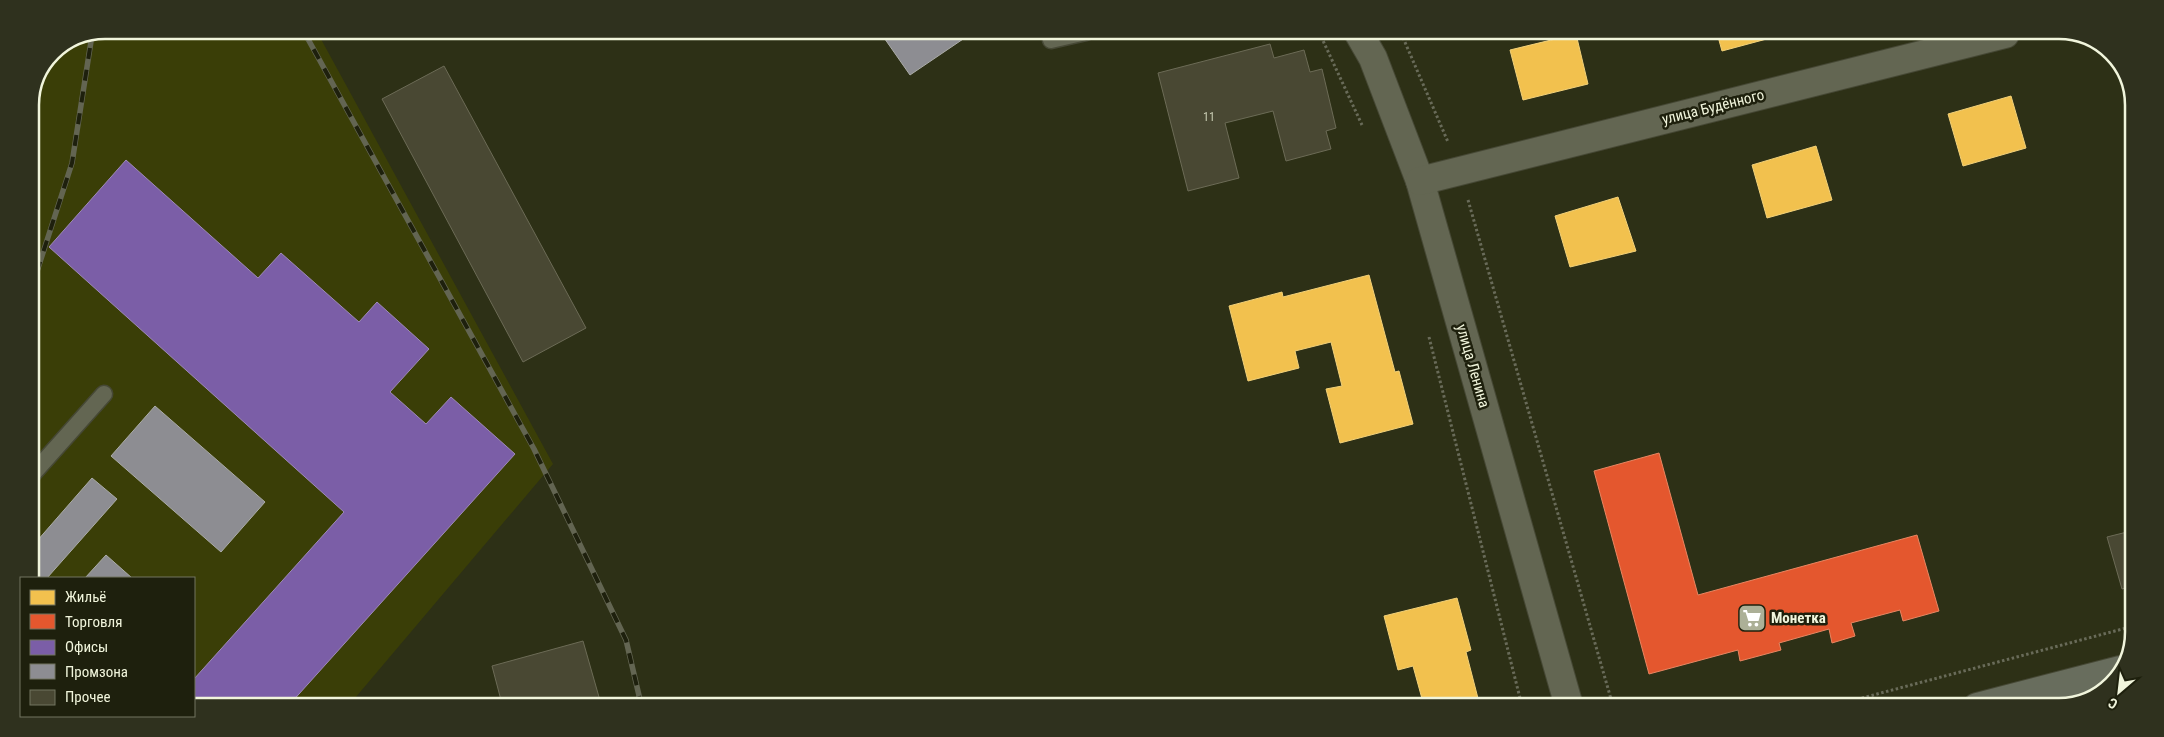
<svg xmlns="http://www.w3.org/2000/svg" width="2164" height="737" viewBox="0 0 2164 737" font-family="'Roboto Condensed',sans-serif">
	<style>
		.built { fill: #3a3e07 }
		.homes { fill: #f2c14e; stroke: #f2d179 }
		.shops { fill: #e4572e; stroke: #e88662 }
		.offices { fill: #7b5ea7; stroke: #9e8bb7 }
		.industry { fill: #8d8d92; stroke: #abaca8 }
		.building { fill: #494833; stroke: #6c6b56 }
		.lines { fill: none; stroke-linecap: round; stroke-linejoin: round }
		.lane-casing { stroke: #464835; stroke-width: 19 }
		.street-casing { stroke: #464835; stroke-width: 30 }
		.secondary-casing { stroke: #464835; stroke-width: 30 }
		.path { stroke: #696b59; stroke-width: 3; stroke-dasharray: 2.5 2.5; stroke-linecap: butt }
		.lane { stroke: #636652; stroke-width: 16 }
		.street { stroke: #636652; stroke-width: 28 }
		.secondary { stroke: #686d5d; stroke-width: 28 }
		.rail-casing { stroke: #636552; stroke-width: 5.5 }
		.rail { stroke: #1e200d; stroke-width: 4; stroke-dasharray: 11; stroke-linecap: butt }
		.labels { text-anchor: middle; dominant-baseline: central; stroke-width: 5; stroke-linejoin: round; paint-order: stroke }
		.number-label { font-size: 12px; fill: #c7cab2 }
		.street-label { font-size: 15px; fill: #f1f5dc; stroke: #1e200d }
		.poi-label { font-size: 15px; font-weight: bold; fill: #f1f5dc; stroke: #1e200d; text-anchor: start }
		.rim { fill: none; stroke: #f1f5dc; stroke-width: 2.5 }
	</style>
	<rect width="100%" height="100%" fill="#2d3016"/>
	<path class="built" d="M105 30H316L553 464 350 704 194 703V578H30V100L52 52Z"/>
	<g class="homes">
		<path d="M1717 33H1789L1722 51Z"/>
		<path d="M1576 34 1588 84 1523 100 1510 50Z"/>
		<path d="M2011 96 2026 148 1963 166 1948 114Z"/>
		<path d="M1816 146 1832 200 1767 218 1752 165Z"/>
		<path d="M1618 197 1636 251 1570 267 1555 216Z"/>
		<path d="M1369 275 1395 372 1399 371 1413 424 1340 443 1326 389 1342 386 1331 342 1295 351 1299 368 1248 381 1229 306 1282 292 1283 297Z"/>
		<path d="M1457 598 1471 650 1466 652 1480 706H1424L1413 666 1398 670 1384 616Z"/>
	</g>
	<path class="shops" d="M1659 453 1698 595 1917 535 1939 611 1903 621 1900 610 1851 623 1855 636 1832 643 1829 629 1779 643 1781 650 1740 661 1738 650 1649 674 1594 471Z"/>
	<path class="offices" d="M126 160 258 278 281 253 359 322 377 302 429 349 390 392 426 424 451 397 515 454 290 704 194 703V679L344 512 49 247Z"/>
	<g class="industry">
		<path d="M880 32H971L972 33 910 75Z"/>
		<path d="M155 406 265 502 221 552 111 456Z"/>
		<path d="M92 478 117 499 47 578H37L30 573V549Z"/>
		<path d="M106 555 132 578H85Z"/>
	</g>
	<g class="building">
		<path d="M1270 44 1274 58 1304 50 1310 72 1322 69 1336 128 1326 131 1331 149 1286 161 1273 111 1225 123 1239 178 1188 191 1158 73Z"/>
		<path d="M444 66 586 328 523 362 382 99Z"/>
		<path d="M2131 531V586L2122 589 2107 537Z"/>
		<path d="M583 641 601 704H502L492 666Z"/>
	</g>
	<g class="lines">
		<defs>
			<g id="lane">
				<path d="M1051 40 1086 32"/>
				<path d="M30 477 104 394"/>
				<path d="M2060 686 2064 706"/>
			</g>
			<g id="street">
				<path d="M1358 32 1373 58 1420 181 1569 706"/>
				<path d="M1420 181 2005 34"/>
			</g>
			<path id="secondary" d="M1977 707 2120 670"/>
		</defs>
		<use href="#lane" class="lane-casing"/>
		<use href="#street" class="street-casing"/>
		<use href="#secondary" class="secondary-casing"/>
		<g class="path">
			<path d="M1319 32 1362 125"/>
			<path d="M1401 33 1448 142"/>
			<path d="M1468 200 1613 706"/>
			<path d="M1429 337 1522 706"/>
			<path d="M1828 707 2130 627"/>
		</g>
		<use href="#lane" class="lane"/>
		<use href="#street" class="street"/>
		<use href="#secondary" class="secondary"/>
		<defs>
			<g id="rail">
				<path d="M303 30 534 449 626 640 641 704"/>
				<path d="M30 293 72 163 92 35"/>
			</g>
		</defs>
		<use href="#rail" class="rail-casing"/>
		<use href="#rail" class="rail"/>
	</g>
	<defs>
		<symbol id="supermarket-square" viewBox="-11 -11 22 22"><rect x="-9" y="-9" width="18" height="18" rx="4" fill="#acb097" stroke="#1e200d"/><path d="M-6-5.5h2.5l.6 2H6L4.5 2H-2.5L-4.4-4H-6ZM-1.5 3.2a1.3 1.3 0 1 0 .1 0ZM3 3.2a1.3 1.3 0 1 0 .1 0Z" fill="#fff"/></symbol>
	</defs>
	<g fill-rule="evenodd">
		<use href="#supermarket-square" x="1736" y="602" width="32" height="32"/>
	</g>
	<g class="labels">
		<g class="number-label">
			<text x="1209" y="117">11</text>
		</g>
		<g class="street-label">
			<text transform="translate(1713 107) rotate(-14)">улица Будённого</text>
			<text transform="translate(1473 366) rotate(74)">улица Ленина</text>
		</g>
		<g class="poi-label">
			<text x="1771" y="618">Монетка</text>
		</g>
	</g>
	<path d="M0 0H2164V737H0ZM105 39H2059A66 66 0 0 1 2125 105V632A66 66 0 0 1 2059 698H105A66 66 0 0 1 39 632V105A66 66 0 0 1 105 39Z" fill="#2f311e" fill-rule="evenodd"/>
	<path class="rim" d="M105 39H2059A66 66 0 0 1 2125 105V632A66 66 0 0 1 2059 698H105A66 66 0 0 1 39 632V105A66 66 0 0 1 105 39Z"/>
	<rect x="20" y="577" width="175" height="140" fill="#1e200d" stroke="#727560"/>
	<rect x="30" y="590" width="25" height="15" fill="#f2c14e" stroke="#727560"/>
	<text x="65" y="602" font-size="15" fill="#f1f5dc">Жильё</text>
	<rect x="30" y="614" width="25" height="15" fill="#e4572e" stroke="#727560"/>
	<text x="65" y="627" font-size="15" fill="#f1f5dc">Торговля</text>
	<rect x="30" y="640" width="25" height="15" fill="#7b5ea7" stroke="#727560"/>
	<text x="65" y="652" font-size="15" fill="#f1f5dc">Офисы</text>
	<rect x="30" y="664" width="25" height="15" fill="#8d8d92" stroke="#727560"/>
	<text x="65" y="677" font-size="15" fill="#f1f5dc">Промзона</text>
	<rect x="30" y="690" width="25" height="15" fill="#494833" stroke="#727560"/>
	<text x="65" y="702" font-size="15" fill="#f1f5dc">Прочее</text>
	<g transform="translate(2119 692) rotate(208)" stroke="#1e200d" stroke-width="4" paint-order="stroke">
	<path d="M0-4L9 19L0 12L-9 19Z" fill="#f1f5dc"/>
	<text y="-8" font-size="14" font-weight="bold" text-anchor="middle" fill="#f1f5dc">С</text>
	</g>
</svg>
